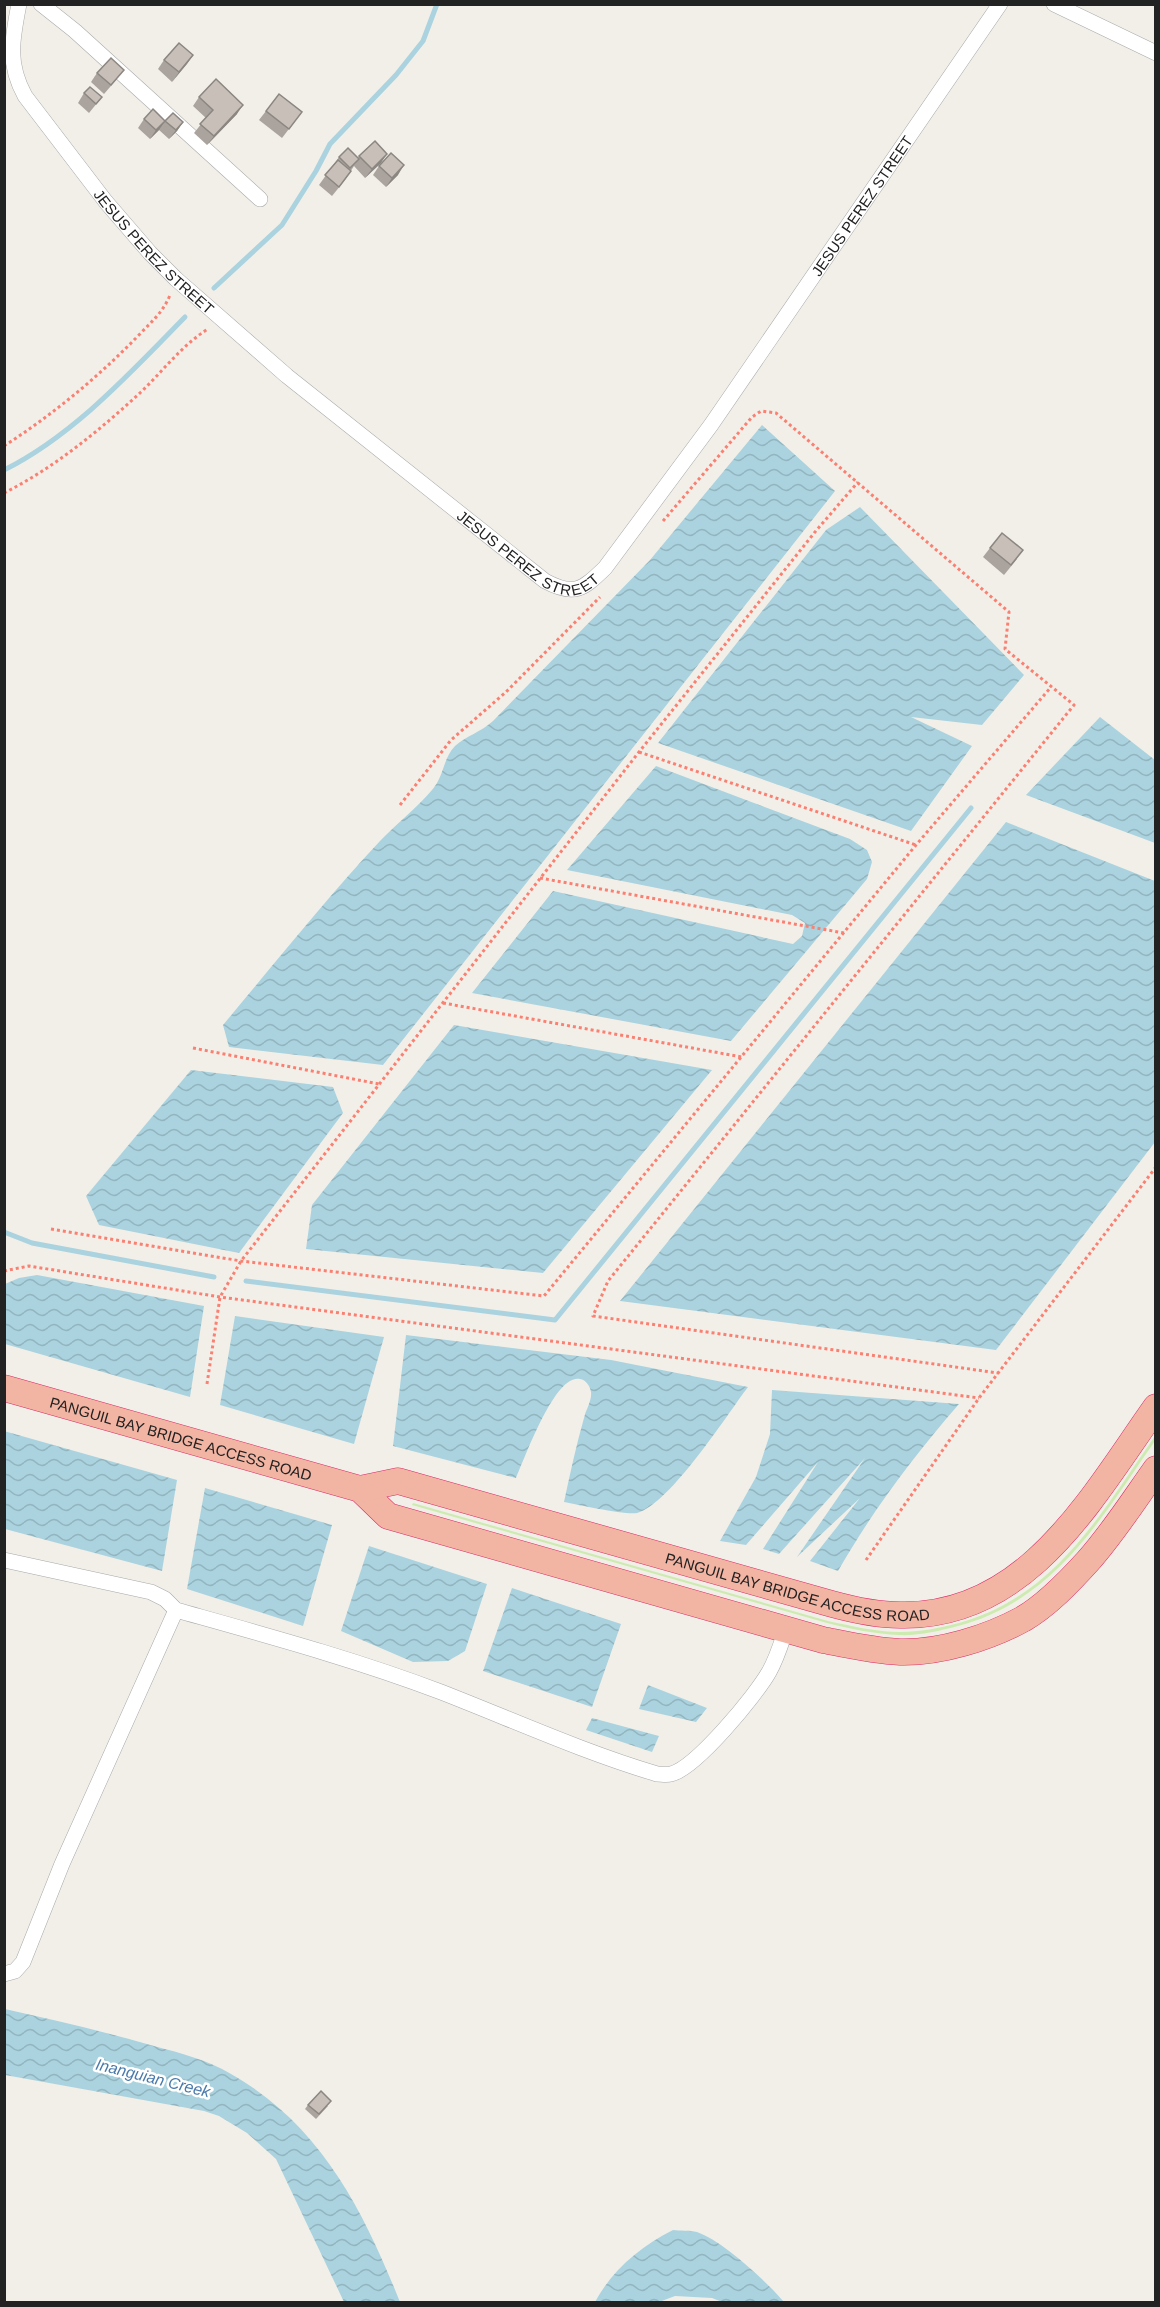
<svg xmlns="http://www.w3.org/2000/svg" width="1160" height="2307" viewBox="0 0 1160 2307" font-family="Arial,sans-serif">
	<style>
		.grass { fill: #cdebb0 }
		.water { fill: url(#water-waves) }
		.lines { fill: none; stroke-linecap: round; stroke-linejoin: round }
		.stream { stroke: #aad3df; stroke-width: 5 }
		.minor-casing { stroke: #a9a9a9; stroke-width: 16 }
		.trunk-casing { stroke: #dc2a67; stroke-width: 27 }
		.path { stroke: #fa8072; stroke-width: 3; stroke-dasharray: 3 3; stroke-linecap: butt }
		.minor { stroke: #fff; stroke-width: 15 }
		.trunk { stroke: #f2b4a3; stroke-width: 26 }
		.wall { fill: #aba49e }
		.shaded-wall { fill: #8b8681 }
		.building { fill: #c7bfb8; stroke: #8b8681; stroke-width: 1.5 }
		.labels { text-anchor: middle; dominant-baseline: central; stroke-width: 5; stroke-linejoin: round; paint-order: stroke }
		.street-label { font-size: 15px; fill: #222; stroke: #fff }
		.water-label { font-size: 16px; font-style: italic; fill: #4a7aab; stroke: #fff }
	</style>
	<defs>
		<pattern id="water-waves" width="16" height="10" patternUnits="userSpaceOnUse" patternTransform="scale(1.5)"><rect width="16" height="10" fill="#aad3df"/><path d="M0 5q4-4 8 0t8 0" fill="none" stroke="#92b5bf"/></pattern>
	</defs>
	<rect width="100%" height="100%" fill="#f2efe9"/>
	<path class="grass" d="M1155 1436V1441C1101 1518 1056 1600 958 1626 939 1631 918 1636 899 1635 875 1634 851 1629 827 1623L412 1505 413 1503 828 1621C852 1626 876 1632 900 1632 919 1632 940 1628 959 1623 1056 1596 1101 1513 1155 1436Z"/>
	<g class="water">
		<path d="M762 425 835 491 383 1065 229 1047 223 1025C275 963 325 900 380 841 397 823 417 808 432 790 444 777 443 758 455 746 466 736 481 732 493 721L650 560Z"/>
		<path d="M860 507 1024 675 982 725 911 717 972 746 911 831 658 743 826 530Z"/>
		<path d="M1100 717 1155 760V843L1026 795Z"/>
		<path d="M656 766 850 839 867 850 872 862 867 879 731 1041 472 993 553 891 793 944 802 936 805 923 792 915 567 870Z"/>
		<path d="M1006 822 1155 881V1142L996 1350 620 1301Z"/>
		<path d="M454 1025 712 1070 543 1273 306 1249 312 1205Z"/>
		<path d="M191 1070 333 1087 343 1113 239 1253 99 1225 86 1196Z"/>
		<path d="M37 1275 204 1306 190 1397 5 1344V1284L19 1278Z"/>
		<path d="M235 1316 384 1337 354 1444 220 1405Z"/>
		<path d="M406 1335 611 1360 748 1387C726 1416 670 1504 637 1513 625 1515 579 1505 564 1502 570 1474 576 1446 584 1418 586 1409 592 1401 591 1392 590 1386 586 1380 580 1379 555 1373 525 1458 516 1478L393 1446Z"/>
		<path d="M772 1390 959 1404C913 1457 873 1510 838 1571L810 1561 860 1498 797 1557 865 1458 779 1554 763 1549 818 1462 746 1545 720 1541 756 1477 770 1434Z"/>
		<path d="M4 1431 177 1480 162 1571 5 1529Z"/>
		<path d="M205 1488 332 1525 303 1626 187 1589Z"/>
		<path d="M369 1546 487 1584 465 1651 448 1661 413 1662 341 1631Z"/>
		<path d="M512 1588 621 1624 592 1707 483 1671Z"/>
		<path d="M648 1685 707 1708 696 1722 639 1709Z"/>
		<path d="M592 1718 659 1736 652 1752 586 1730Z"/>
		<path d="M5 2009C55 2020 105 2032 154 2046 180 2053 208 2060 231 2074 321 2125 363 2210 400 2302H344L276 2159 247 2133 219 2116 204 2111 5 2075Z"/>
		<path d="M673 2230C680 2231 690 2230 697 2232 723 2241 766 2281 784 2302H722L712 2298 675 2296 659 2302H595C613 2269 640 2247 673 2230Z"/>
	</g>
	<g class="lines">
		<g class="stream">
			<path d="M214 288 282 225 316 171 330 144 396 75 423 41 437 4"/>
			<path d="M4 470C74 435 131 372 185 317"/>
			<path d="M4 1232 32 1243 214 1277"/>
			<path d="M246 1281 555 1320 971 808"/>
		</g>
		<defs>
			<g id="minor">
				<path id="s1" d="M19 4C12 40 7 63 25 96L106 202 150 253 176 279 287 376 545 581C575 597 583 589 605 568L711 425 1000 4"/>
				<path d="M41 4 75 31 260 199"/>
				<path d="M1054 4 1156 53"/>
				<path d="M4 1560 151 1592 165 1599 176 1610C265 1635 354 1659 441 1692 513 1720 583 1752 657 1774 661 1774 667 1775 671 1774 696 1768 756 1695 769 1672 777 1658 781 1644 786 1629"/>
				<path d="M4 1974 15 1971 23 1962 62 1864 176 1610"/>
			</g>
			<g id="trunk">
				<path id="s2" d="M4 1388 360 1489 388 1516 823 1640C848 1645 874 1651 900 1652 940 1653 988 1638 1023 1619 1047 1605 1069 1582 1088 1561 1113 1533 1134 1500 1156 1469"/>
				<path id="s3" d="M360 1489 398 1481 832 1604C854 1610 877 1615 900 1615 1027 1618 1092 1497 1156 1407"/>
			</g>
		</defs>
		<use href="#minor" class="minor-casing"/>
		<use href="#trunk" class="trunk-casing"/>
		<g class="path">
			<path d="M4 446C52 415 96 379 136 338 149 324 163 313 170 295"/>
			<path d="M4 493C54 468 100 430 141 392 163 371 182 345 208 329"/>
			<path d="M663 521 752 417 761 411 776 413 1009 612 1005 649 1074 705 608 1281 593 1316 998 1373"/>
			<path d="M639 752 916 845"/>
			<path d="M400 805 451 740 506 692 600 597"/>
			<path d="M540 878 844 933"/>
			<path d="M443 1003 742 1057"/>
			<path d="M193 1048 379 1084"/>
			<path d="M51 1229 241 1261 544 1296 916 845 1051 687"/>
			<path d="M4 1271 29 1266 220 1297 979 1398"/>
			<path d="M207 1384 220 1297 241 1261 639 752 815 532 858 482"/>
			<path d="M866 1560 979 1398 1156 1167"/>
		</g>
		<use href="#minor" class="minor"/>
		<use href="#trunk" class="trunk"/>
	</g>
	<g class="wall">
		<path d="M193 55 172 82 158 69 164 60Z"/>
		<path d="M97 73 117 79 104 94 91 82Z"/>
		<path d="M84 93 102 97 89 113 78 103Z"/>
		<path d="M199 97 237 114 207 145 194 133 206 118 193 106Z"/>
		<path d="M266 111 302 112 282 138 259 120Z"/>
		<path d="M144 119 165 121 183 122 177 131 169 139 159 130 150 139 138 128Z"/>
		<path d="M359 156 381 163 365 178 354 166 345 180 332 196 319 185 339 157 358 158Z"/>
		<path d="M379 166 398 175 386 187 373 175Z"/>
		<path d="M990 548 1017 559 1004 575 983 557Z"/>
		<path d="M308 2105 328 2106 316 2119 305 2109Z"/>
	</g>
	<g class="shaded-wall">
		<path d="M193 55 187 64 172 82 179 72Z"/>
		<path d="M243 105 237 114 207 145 214 136Z"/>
		<path d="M165 121 159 130 150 139 156 130Z"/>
		<path d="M183 122 177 131 169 139 176 130Z"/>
		<path d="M387 154 381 163 365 178 372 169Z"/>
		<path d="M404 165 398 175 386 187 392 178Z"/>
	</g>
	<g class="building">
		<path d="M179 43 193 55 179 72 164 60Z"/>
		<path d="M111 58 124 70 111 85 97 73Z"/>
		<path d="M216 79 243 105 214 136 200 124 213 110 199 97Z"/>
		<path d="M90 87 102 97 96 104 84 93Z"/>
		<path d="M279 94 302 112 289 129 266 111Z"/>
		<path d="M153 109 165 121 156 130 144 119Z"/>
		<path d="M173 113 183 122 176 130 165 121Z"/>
		<path d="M375 141 387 154 372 169 359 156Z"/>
		<path d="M348 148 359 159 350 168 339 157Z"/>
		<path d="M391 153 404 165 392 178 379 166Z"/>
		<path d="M338 160 351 171 339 187 325 175Z"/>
		<path d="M1002 533 1023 550 1011 565 990 548Z"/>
		<path d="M321 2091 331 2101 319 2114 308 2105Z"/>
	</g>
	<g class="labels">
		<g class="street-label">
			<text stroke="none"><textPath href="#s1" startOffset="1322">JESUS PEREZ STREET</textPath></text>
			<text stroke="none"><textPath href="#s1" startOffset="297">JESUS PEREZ STREET</textPath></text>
			<text stroke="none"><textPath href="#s1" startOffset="783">JESUS PEREZ STREET</textPath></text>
			<text stroke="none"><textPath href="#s2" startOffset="184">PANGUIL BAY BRIDGE ACCESS ROAD</textPath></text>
			<text stroke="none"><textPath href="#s3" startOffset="453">PANGUIL BAY BRIDGE ACCESS ROAD</textPath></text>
		</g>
		<g class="water-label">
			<text transform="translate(153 2078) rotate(14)">Inanguian Creek</text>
		</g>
	</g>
	<rect width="1160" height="2307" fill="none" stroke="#222222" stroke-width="12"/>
</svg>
